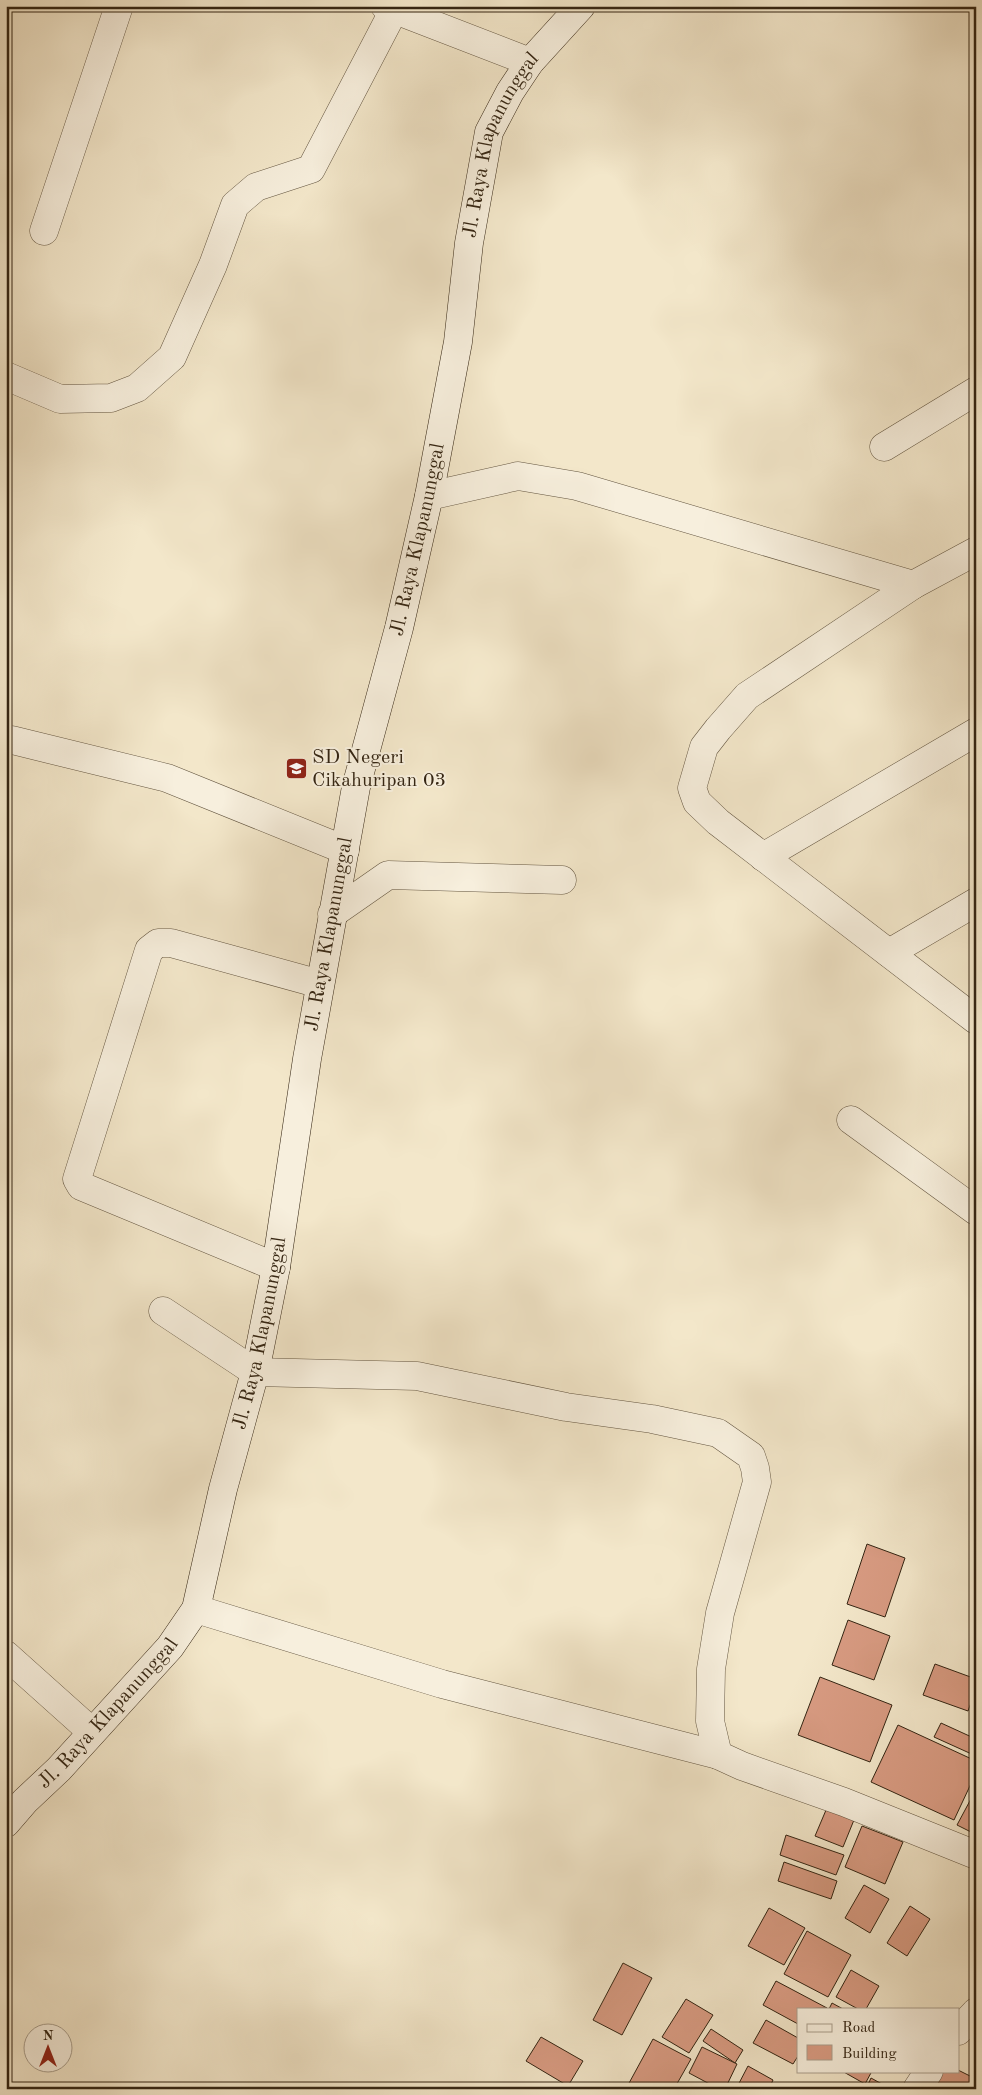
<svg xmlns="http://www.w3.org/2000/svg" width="982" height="2095" viewBox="0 0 982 2095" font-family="'Old Standard TT',serif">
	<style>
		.building { fill: #d89b82; stroke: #342513 }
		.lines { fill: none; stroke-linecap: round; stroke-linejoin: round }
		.street-casing { stroke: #645641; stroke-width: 29 }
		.secondary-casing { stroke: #342513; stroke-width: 29 }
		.street { stroke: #f7efdd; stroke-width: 28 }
		.secondary { stroke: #f7efdd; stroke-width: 28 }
		.labels { text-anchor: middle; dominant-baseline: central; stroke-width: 4; stroke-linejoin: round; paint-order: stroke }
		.street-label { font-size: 20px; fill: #342513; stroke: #f7efdd }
		.poi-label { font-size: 20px; fill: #342513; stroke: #f7efdd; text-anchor: start }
	</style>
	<rect width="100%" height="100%" fill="#f3e7ca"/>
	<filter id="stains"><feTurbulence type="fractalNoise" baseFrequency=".004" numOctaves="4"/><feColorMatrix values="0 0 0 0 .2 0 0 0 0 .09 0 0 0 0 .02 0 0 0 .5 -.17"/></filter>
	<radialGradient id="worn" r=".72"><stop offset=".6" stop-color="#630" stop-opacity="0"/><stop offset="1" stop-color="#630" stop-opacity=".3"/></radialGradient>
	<g class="building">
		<path d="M867 1544 905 1558 885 1617 847 1604Z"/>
		<path d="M848 1620 890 1636 874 1680 832 1665Z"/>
		<path d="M935 1664 976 1679V1689L968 1711 923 1695Z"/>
		<path d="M820 1677 892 1705 870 1762 798 1735Z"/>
		<path d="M941 1723 976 1739V1756L934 1737Z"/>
		<path d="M898 1725 976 1761V1773L954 1820 871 1782Z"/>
		<path d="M972 1797 976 1799 975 1834 957 1825Z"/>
		<path d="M829 1803 856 1815 843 1847 815 1836Z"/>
		<path d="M862 1826 903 1842 885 1884 845 1867Z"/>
		<path d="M786 1835 844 1855 836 1875 780 1855Z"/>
		<path d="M784 1862 837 1881 831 1899 778 1881Z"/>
		<path d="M864 1885 889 1899 870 1933 845 1918Z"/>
		<path d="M910 1906 930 1919 907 1956 887 1943Z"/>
		<path d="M769 1908 805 1928 784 1965 748 1946Z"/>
		<path d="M807 1931 851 1955 828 1997 784 1974Z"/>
		<path d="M623 1963 652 1978 622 2035 593 2020Z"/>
		<path d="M851 1970 879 1986 866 2009H858L836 1997Z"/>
		<path d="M776 1981 827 2008 798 2009V2024L763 2005Z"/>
		<path d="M686 1999 713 2015 689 2053 662 2037Z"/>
		<path d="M832 2003 843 2009H829Z"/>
		<path d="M766 2020 798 2038V2056L793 2064 753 2043Z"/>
		<path d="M711 2029 743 2050 735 2063 703 2041Z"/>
		<path d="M541 2037 583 2061 568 2086 526 2061Z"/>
		<path d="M653 2039 691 2059 674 2089H635L628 2085Z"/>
		<path d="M702 2047 737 2064 725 2089H719L689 2073Z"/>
		<path d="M748 2066 773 2080 769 2089H736Z"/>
		<path d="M958 2070 976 2079V2089H925L934 2071Z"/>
		<path d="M842 2071H872L865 2084Z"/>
		<path d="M871 2078 891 2089H866Z"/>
	</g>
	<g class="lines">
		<defs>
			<g id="street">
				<path d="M385 6 530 62"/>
				<path d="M44 231 119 6"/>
				<path d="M6 376 60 399 111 398 137 388 172 357 213 265 235 205 256 187 311 169 394 10"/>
				<path d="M884 447 976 391"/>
				<path d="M429 496 518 476 577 486 913 585 976 551"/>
				<path d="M913 585 747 696 718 729 704 747 692 788 697 802 718 822 976 1020"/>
				<path d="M12 740 167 778 345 850"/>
				<path d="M763 857 976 732"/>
				<path d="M332 914 388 875 562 880"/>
				<path d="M889 953 976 902"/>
				<path d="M851 1120 976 1211"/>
				<path d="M276 1267 81 1186 77 1179 149 950 158 943H171L320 984"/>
				<path d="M163 1311 255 1372 417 1376 566 1407 652 1419 718 1433 751 1456 755 1468 757 1482 720 1613 711 1669 710 1721 718 1755 742 1766 844 1802 976 1855"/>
				<path d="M196 1609 442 1684 718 1755"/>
				<path d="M6 1655 92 1732"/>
				<path d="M958 2031 976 2012"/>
				<path d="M917 2089 929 2071"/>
			</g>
			<g id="secondary">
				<path id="s1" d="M6 1823 25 1801 59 1769 170 1647 196 1609 223 1489 255 1372 276 1267 307 1059 356 787 399 628 429 496 458 342 469 243 489 132 510 92 530 62 581 6"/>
			</g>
		</defs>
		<use href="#street" class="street-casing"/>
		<use href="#secondary" class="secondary-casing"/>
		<use href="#street" class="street"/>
		<use href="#secondary" class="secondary"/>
	</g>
	<defs>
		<symbol id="school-square" viewBox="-11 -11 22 22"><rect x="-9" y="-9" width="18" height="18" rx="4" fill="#8f2418" stroke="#f7efdd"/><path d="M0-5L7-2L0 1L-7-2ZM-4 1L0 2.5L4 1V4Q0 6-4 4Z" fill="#fff"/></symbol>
	</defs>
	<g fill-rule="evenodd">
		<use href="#school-square" x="284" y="756" width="25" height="25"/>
	</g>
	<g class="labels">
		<g class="street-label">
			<text stroke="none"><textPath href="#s1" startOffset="1785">Jl. Raya Klapanunggal</textPath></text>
			<text stroke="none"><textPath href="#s1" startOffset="1380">Jl. Raya Klapanunggal</textPath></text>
			<text stroke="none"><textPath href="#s1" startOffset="975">Jl. Raya Klapanunggal</textPath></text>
			<text stroke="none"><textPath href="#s1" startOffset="570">Jl. Raya Klapanunggal</textPath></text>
			<text stroke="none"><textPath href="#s1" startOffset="150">Jl. Raya Klapanunggal</textPath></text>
		</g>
		<g class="poi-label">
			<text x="312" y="758">SD Negeri<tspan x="312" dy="23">Cikahuripan 03</tspan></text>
		</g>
	</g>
	<rect width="982" height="2095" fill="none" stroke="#f3e7ca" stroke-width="25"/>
	<rect x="8" y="8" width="967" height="2080" fill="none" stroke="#342513" stroke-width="2.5"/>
	<rect x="12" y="12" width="957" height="2070" fill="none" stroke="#342513"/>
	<rect x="797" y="2008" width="162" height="65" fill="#f7efdd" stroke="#a99e8c"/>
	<rect x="807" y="2024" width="25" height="8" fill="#f7efdd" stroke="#a99e8c"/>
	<text x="842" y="2032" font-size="15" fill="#342513">Road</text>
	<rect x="807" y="2045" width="25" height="15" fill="#d89b82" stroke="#a99e8c"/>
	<text x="842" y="2058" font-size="15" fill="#342513">Building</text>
	<g transform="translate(48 2048)"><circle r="24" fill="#f7efdd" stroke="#a99e8c"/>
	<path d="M0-4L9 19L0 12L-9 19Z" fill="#8f2418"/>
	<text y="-8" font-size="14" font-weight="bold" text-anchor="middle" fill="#342513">N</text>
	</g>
	<rect width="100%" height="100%" filter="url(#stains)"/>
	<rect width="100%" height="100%" fill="url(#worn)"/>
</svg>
